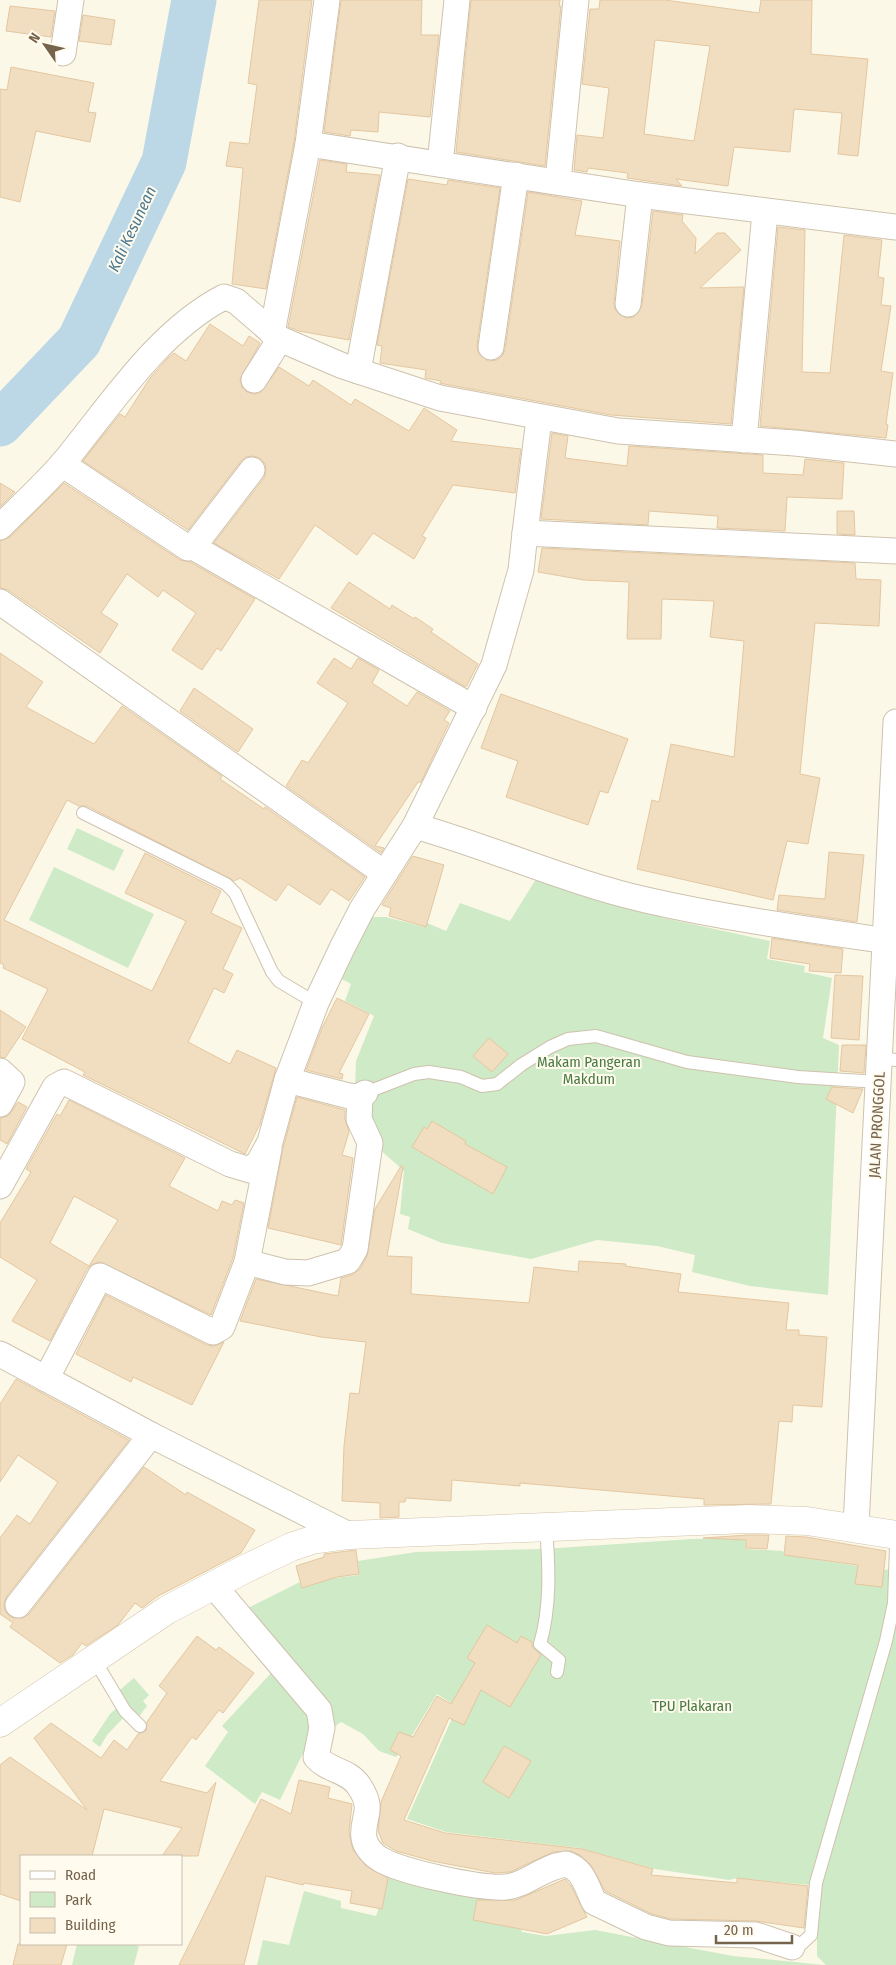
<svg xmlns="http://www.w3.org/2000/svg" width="896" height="1965" viewBox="0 0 896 1965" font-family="'Fira Sans Condensed',sans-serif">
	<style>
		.green { fill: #ceeac6 }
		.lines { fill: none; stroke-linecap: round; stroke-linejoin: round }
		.river { stroke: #bcd8e6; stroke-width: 45 }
		.building { fill: #f1ddc0; stroke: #e4c7a0; fill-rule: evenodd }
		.lane-casing { stroke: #cec2ae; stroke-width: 14 }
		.street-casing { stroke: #cec2ae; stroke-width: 27 }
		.secondary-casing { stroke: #d1c3ab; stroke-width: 29 }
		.lane { stroke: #fff; stroke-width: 12 }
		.street { stroke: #fff; stroke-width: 25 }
		.secondary { stroke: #fff; stroke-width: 28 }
		.labels { text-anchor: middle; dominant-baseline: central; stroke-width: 4; stroke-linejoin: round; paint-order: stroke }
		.park-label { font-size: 15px; fill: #4a7b43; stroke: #fffbee }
		.street-label { font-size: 15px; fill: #76634c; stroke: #fffbee }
		.water-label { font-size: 16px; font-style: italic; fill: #497790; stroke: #fffbee }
	</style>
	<rect width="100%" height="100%" fill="#fcf8e8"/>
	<g class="green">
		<path d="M77 828 124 850 114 871 67 849Z"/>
		<path d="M54 867 154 914 128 968 29 920Z"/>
		<path d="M541 871 664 918 770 941 767 959 805 966 804 972 832 978 823 1038 839 1045 828 1295 750 1286 692 1272 695 1255 657 1246 597 1240 531 1259 442 1243 408 1229 410 1217 400 1214 404 1171 377 1147 355 1090 356 1061 374 1016 345 1001 351 984 338 977 369 917H386L424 927 427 923 446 931 460 903 510 921Z"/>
		<path d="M745 1538 746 1549 783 1551 784 1555 886 1570 896 1566V1965H826L817 1956V1932L810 1885 737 1878 729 1880 655 1869 580 1848 446 1832 407 1819 457 1707 437 1694 407 1744 396 1757 379 1751 363 1734 341 1722 306 1747 280 1800 262 1792 255 1804 205 1766 228 1732 222 1726 285 1658 242 1611 300 1582 302 1588 327 1579 359 1575 358 1561 416 1552 543 1549 692 1539Z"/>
		<path d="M134 1678 149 1695 143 1701 147 1706 136 1720 125 1716 107 1735 100 1747 92 1741 110 1714 121 1704 115 1694Z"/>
		<path d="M390 1873 502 1891 522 1932 546 1936 595 1930 733 1956 824 1965H257L263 1940 289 1945 304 1891 341 1901V1908L376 1916Z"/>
		<path d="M77 1944H128L139 1946 134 1965H72Z"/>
	</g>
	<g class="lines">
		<path class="river" d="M0 424 79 341 164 162 194 0"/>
	</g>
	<g class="building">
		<path d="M259 0H312L294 142 266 289 232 284 243 168 226 166 230 142 249 144 257 85 248 83Z"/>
		<path d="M341 0H422L421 35H439L430 117 379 112 378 132 351 130 350 136 324 132Z"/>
		<path d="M471 0H560L559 6H561L545 166 456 152Z"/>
		<path d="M600 0H665L759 13 761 0H812L811 54 868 59 858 156 838 154 842 113 794 109 790 152 734 147 728 186 676 179 682 186 627 178 628 173 588 168 587 172 574 170 577 135 603 138 609 88 582 84 590 9H599ZM655 40 710 46 694 141 644 134Z"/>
		<path d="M10 6 55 11 51 37 6 31Z"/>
		<path d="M83 15 115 20 111 45 79 41Z"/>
		<path d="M11 67 94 83 88 112 96 113 90 142 36 131 20 202 0 197V89L7 90Z"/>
		<path d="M320 160 347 164 346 172 380 175 349 340 299 331 288 327Z"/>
		<path d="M408 179 447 185 448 180 500 188 477 345 478 353 488 361 497 360 503 355 505 349 528 192 582 201 575 235 620 241 614 303 615 310 626 318 634 317 642 306 653 211 683 215 682 221 696 238 695 254 717 233H725L741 250 700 288 744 287 731 424 611 415 444 384 440 383 441 381 425 378 426 370 380 363 382 346 377 345Z"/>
		<path d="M778 227 805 230 802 372 830 373 844 235 882 240 878 277 884 278 881 305 891 306 881 371 893 373 886 424 888 425 886 438 760 426Z"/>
		<path d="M210 324 243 346 249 336 260 343 240 379 242 387 247 392 254 394 261 392 279 367 309 386 313 380 351 405 355 399 409 431 424 408 457 430 451 441 521 449 515 493 453 485 422 536 426 538 414 559 373 533 357 555 315 525 279 579 214 543 264 478 266 471 265 464 260 458 253 456 246 457 241 461 188 530 83 461 120 414 125 417 150 378 167 359 174 353 186 361Z"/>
		<path d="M552 433 568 436 565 458 627 466 629 446 763 455V473L803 475 805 459 844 463 842 499 787 497 785 531 717 528 718 516 649 511 648 525 541 519Z"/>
		<path d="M0 483 15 492 0 507Z"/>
		<path d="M64 483 180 560 190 562 255 599 221 651 217 648 202 670 172 650 196 613 163 590 158 597 127 574 101 613 118 624 100 653 8 590 0 588V541L10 537Z"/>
		<path d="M837 511H854L855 535 837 534Z"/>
		<path d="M542 548 855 563 856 579 881 580 879 626 815 623 800 774 820 778 808 844 787 841 773 900 637 869 652 800 659 802 671 744 734 757 744 641 710 637 714 601 662 599 661 639H627L629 582 584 580 538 572Z"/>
		<path d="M349 582 390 609 392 605 414 619 415 617 433 629 431 632 478 664 466 687 331 608Z"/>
		<path d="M0 653 43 682 26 707 94 744 122 706 222 776 220 779 264 809 265 807 365 877 349 901 331 889 320 905 288 884 276 901 240 878 234 881 87 806H79L67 800 4 920 152 991 186 921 125 893 145 853 221 891 211 913 242 928 223 969 233 974 224 993 214 988 188 1042 230 1064 237 1050 276 1068 260 1124 245 1154 83 1075 85 1072 22 1039 48 989 3 968 4 965 0 963Z"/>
		<path d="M334 658 351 669 358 658 379 670 372 683 407 706 417 692 450 711 444 720 449 723 421 782H418L375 846 384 848 381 853 286 786 302 760 308 763 348 703 317 683Z"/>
		<path d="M194 688 253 729 238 752 180 711Z"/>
		<path d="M501 694 628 739 608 793 600 791 588 825 506 797 518 761 481 748Z"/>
		<path d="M829 852 864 855 857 922 777 910 779 895 825 899Z"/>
		<path d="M413 856 444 865 426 927 389 916 391 908 382 905Z"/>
		<path d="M772 938 843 949 841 973 809 971 810 964 770 958Z"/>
		<path d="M835 975 863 976 859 1040 831 1038Z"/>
		<path d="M337 998 369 1014 339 1073 343 1074 342 1079 306 1070 322 1028Z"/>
		<path d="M0 1010 26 1027 5 1058 0 1057Z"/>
		<path d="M489 1038 508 1054 492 1072 473 1056Z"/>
		<path d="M842 1045H866L864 1073 840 1071Z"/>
		<path d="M832 1087 863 1089 853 1113 826 1099Z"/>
		<path d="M297 1097 345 1110V1119L349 1132 342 1155 353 1158 341 1245 268 1228 283 1148Z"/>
		<path d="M69 1100 185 1158 169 1186 218 1211 222 1201 232 1205 235 1200 244 1203 233 1258 211 1315 100 1262 93 1264 87 1269 50 1341 12 1321 37 1280 0 1257V1223L31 1172 26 1169 57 1114 60 1116ZM74 1196 118 1220 89 1266 50 1243Z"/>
		<path d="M18 1102 27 1107 7 1144 0 1140V1118L8 1116Z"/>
		<path d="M432 1121 466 1141 465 1144 507 1167 493 1194 412 1147 424 1127 427 1129Z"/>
		<path d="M401 1166 403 1167 387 1256 412 1257 411 1294 529 1303 534 1267 578 1272 579 1261 626 1264 625 1266 681 1274 678 1292 789 1303 786 1330H799V1335L827 1337 822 1407 793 1405 792 1422 779 1421 771 1504 704 1505V1499L520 1483V1486L452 1480 451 1501 406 1498 405 1502H399V1517L380 1518V1503L342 1501 344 1446 350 1393 359 1394 366 1342 321 1337 240 1321 256 1279 338 1296 341 1278 352 1275 360 1269 367 1256 375 1209Z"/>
		<path d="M106 1295 207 1345 214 1346 224 1342 192 1405 133 1377 131 1382 76 1354Z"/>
		<path d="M16 1379 129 1440 7 1596 4 1603 5 1610 10 1617 23 1618 29 1614 144 1467 186 1495 187 1492 255 1530 241 1553 158 1596 142 1608 135 1603 118 1625 86 1646 82 1643 73 1655 60 1663 10 1627 13 1623 0 1614V1538L17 1515 30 1524 58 1482 18 1455 0 1482V1404Z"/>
		<path d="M748 1535H769L767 1549 746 1548V1540L703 1538Z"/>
		<path d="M786 1536 806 1537 886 1551 882 1587 855 1584 858 1565 784 1555Z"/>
		<path d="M356 1550 359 1574 337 1577 302 1588 296 1566 324 1557V1554Z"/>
		<path d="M487 1625 517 1643 521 1636 532 1642V1647L541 1655 510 1707 481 1690 464 1725 449 1718 404 1820 445 1833 582 1849 653 1869 651 1875 737 1883V1878L808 1886 804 1928 756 1921 671 1919 652 1914 605 1891 591 1865 580 1855 571 1851 553 1852 510 1872 495 1873 432 1861 396 1851 383 1843 378 1831 381 1802 401 1756 390 1750 399 1732 413 1737 437 1696 451 1704 475 1663 467 1658Z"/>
		<path d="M197 1636 216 1650 219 1647 254 1673 223 1713 219 1710 196 1740 192 1737 160 1781 207 1793 216 1782 198 1856H162L182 1828 104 1809 92 1856H21V1901L0 1894V1765L10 1757 87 1810 34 1738 51 1723 101 1758 114 1740 127 1750 138 1734 146 1731 147 1722 167 1693 159 1686Z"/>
		<path d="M504 1746 531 1761 509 1798 483 1782Z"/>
		<path d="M299 1780 330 1787 328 1798 352 1804 349 1832 353 1850 366 1866 388 1878 382 1909 350 1903 352 1891 304 1883 303 1885 266 1876 244 1965H179L261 1799 291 1814Z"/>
		<path d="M565 1879 571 1886 587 1917 547 1934 473 1920 477 1900H516Z"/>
		<path d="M18 1944H67L61 1965H13Z"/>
	</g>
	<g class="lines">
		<defs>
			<g id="lane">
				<path d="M83 813 226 884 235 893 272 972 279 981 316 1003"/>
				<path d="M880 1058 896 1060"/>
				<path d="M365 1093 414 1074 429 1072 461 1077 482 1086 497 1084 521 1065 550 1047 568 1039 596 1036 687 1062 798 1077 879 1082"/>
				<path d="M546 1527C549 1565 551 1607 540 1644L559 1660 557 1672"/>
				<path d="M94 1659 125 1711 140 1726"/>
				<path d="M792 1947 799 1946 811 1935 816 1883 886 1641 894 1603 896 1546"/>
			</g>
			<g id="street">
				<path d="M63 53 71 0"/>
				<path d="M308 144 640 195 896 227"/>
				<path d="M440 164 457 0"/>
				<path d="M558 181 576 0"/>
				<path d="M628 304 640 195"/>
				<path d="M272 333 308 144 327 0"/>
				<path d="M491 347 516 175"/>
				<path d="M358 371 398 156"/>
				<path d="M254 380 280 339"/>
				<path d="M744 440 765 212"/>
				<path d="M62 464 188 548 193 547 474 708"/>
				<path d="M0 527C21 506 44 485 64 462 110 406 158 331 224 297L236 301 280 339 343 366 440 398 618 431 795 443 896 454"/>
				<path d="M525 533 539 418"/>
				<path d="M193 547 252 470"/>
				<path d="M0 602 384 873"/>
				<path d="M415 826C493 848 567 882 646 900 729 919 812 930 896 942"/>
				<path d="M0 1071 12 1082 0 1104"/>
				<path d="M287 1080 349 1096 358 1097 365 1093"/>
				<path d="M0 1186 55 1087 64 1082 230 1164 250 1170 259 1162 270 1142 287 1080 316 1003 342 948 362 909 415 826 494 665 521 570 525 533 896 551"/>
				<path d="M247 1262 285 1272 308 1273 348 1261 355 1249 370 1143 359 1119 360 1096"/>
				<path d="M0 1354 151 1435 349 1535"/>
				<path d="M46 1379 100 1276 213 1332 222 1327 247 1262 269 1149"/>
				<path d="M856 1527 896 722"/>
				<path d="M214 1586 319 1710 322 1728 316 1757C328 1771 349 1770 359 1786 376 1811 361 1817 364 1838 365 1846 373 1855 380 1859 401 1872 481 1889 506 1887 527 1885 542 1867 566 1864 583 1869 587 1887 594 1902L646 1927 669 1933 756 1935 792 1947"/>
				<path d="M18 1605 151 1435"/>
			</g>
			<path id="secondary" d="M0 1723 167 1610 243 1570 291 1547 312 1540 349 1535 748 1519 807 1521 896 1535"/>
		</defs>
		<use href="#lane" class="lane-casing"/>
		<use href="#street" class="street-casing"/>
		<use href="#secondary" class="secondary-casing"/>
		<use href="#lane" class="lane"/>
		<use href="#street" class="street"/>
		<use href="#secondary" class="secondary"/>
	</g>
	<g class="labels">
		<g class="park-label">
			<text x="589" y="1062">Makam Pangeran<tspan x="589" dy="17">Makdum</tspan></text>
			<text x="692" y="1706">TPU Plakaran</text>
		</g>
		<g class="street-label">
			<text transform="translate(877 1125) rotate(-87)">JALAN PRONGGOL</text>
		</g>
		<g class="water-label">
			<text transform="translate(132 229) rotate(-65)">Kali Kesunean</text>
		</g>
	</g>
	<rect x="20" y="1855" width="162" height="90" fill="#fffbee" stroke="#c8bead"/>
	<rect x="30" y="1871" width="25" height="8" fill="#ffffff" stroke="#c8bead"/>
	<text x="65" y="1880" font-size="15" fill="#76634c">Road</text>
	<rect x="30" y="1892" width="25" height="15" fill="#ceeac6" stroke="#c8bead"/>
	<text x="65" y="1905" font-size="15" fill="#76634c">Park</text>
	<rect x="30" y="1918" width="25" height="15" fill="#f1ddc0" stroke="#c8bead"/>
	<text x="65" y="1930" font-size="15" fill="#76634c">Building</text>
	<g transform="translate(45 45) rotate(304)" stroke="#fffbee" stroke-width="4" paint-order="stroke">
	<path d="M0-4L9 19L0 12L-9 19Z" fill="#76634c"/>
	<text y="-8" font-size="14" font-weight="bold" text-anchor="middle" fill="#76634c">N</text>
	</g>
	<path d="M716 1935v8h76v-8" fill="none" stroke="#76634c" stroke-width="2.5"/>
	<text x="724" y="1935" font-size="15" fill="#76634c" stroke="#fffbee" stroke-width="4" paint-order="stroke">20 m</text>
</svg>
